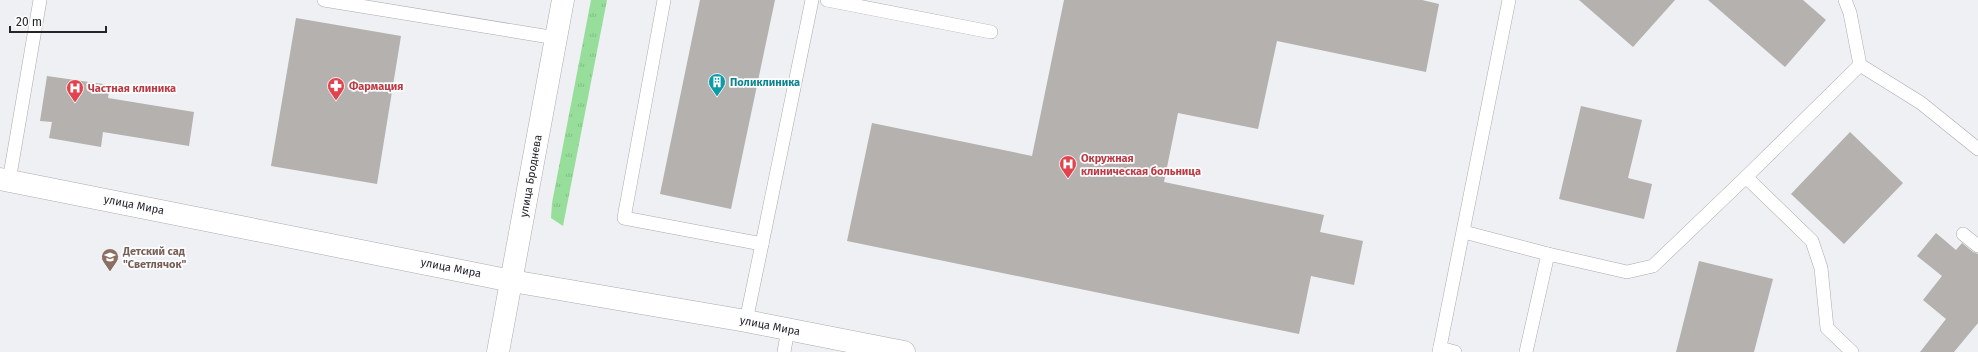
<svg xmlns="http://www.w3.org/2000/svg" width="1978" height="352" viewBox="0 0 1978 352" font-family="'Fira Sans',sans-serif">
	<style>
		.grass { fill: url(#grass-tufts) }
		.building { fill: #b4b1ae }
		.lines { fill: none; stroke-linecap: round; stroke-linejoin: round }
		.service-casing { stroke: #aaabb0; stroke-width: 14 }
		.tertiary-casing { stroke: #aaabb0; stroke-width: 23 }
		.secondary-casing { stroke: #aaabb0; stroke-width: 23 }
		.service { stroke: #fff; stroke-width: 13 }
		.tertiary { stroke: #fff; stroke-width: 22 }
		.secondary { stroke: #fff; stroke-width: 22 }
		.labels { text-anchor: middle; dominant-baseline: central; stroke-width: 3.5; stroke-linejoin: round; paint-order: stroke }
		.culture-label { font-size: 11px; font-weight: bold; fill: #0d838f; stroke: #fcfdff; text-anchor: start }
		.health-label { font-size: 11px; font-weight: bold; fill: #be3a42; stroke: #fcfdff; text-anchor: start }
		.street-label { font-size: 11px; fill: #252527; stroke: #fcfdff }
		.education-label { font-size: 11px; font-weight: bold; fill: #785e54; stroke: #fcfdff; text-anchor: start }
	</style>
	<defs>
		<pattern id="grass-tufts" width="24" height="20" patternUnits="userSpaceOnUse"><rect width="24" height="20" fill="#97de9b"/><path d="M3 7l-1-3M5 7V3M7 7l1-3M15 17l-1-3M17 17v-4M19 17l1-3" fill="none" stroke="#82be86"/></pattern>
	</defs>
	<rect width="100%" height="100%" fill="#eef0f4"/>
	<path class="grass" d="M591 0H607L563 226 551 218 552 203Z"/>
	<g class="building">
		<path d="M700 0H775L731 209 660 194Z"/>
		<path d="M1064 0H1422L1439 4 1426 72 1277 41 1258 129 1178 113 1164 182 1324 215 1320 232 1363 241 1354 285 1311 276 1299 334 847 241 872 123 1032 156Z"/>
		<path d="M1579 0H1675L1633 47Z"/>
		<path d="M1708 0H1803L1826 20 1785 67Z"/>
		<path d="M296 18 401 36 377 184 271 166Z"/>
		<path d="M47 76 110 85 108 98 194 112 189 146 103 132 101 147 49 138 52 122 40 121Z"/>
		<path d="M1581 106 1642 120 1628 178 1652 184 1644 219 1559 199Z"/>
		<path d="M1850 132 1903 183 1844 244 1791 194Z"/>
		<path d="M1936 233 1956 250 1962 243 1973 252 1978 254V323L1954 352H1920L1946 319 1923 300 1942 276 1917 256Z"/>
		<path d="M1699 261 1773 279 1754 352H1676Z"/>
	</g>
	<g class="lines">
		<defs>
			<g id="service">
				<path d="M324 0 556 38"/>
				<path d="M664 0 624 218 762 244 746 321"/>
				<path d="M827 0 991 32"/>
				<path d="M1860 65 1921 103 1978 149"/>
				<path d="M1746 177 1812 241 1821 268 1827 328 1852 352"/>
				<path d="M9 181 40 0"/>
				<path d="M1464 232 1548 254 1526 352"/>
				<path d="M1963 234 1978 246"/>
				<path d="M762 244 812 0"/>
				<path d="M1548 254 1627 272 1653 266 1746 177 1860 65 1850 13 1845 0"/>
				<path d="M1440 348 1455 352"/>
				<path d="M784 352 788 329"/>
				<path d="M1439 352 1509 0"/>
			</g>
			<path id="tertiary" d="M0 179 512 281 746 321 904 352"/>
			<path id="secondary" d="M498 352 563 0"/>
		</defs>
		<use href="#service" class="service-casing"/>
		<use href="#tertiary" class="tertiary-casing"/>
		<use href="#secondary" class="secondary-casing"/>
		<use href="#service" class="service"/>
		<use href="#tertiary" class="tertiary"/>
		<use href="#secondary" class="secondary"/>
	</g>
	<defs>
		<symbol id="building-pin" viewBox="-11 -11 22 30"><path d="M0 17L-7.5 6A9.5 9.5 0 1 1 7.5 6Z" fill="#0f9aa8" stroke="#fcfdff"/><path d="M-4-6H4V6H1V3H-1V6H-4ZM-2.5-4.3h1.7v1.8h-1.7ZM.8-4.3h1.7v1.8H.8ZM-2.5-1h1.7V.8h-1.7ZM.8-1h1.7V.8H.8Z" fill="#fff"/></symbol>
		<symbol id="pharmacy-pin" viewBox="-11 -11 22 30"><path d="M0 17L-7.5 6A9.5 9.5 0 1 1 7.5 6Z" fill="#e0444e" stroke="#fcfdff"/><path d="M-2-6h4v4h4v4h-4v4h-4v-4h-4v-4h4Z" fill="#fff"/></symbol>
		<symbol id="hospital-pin" viewBox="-11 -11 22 30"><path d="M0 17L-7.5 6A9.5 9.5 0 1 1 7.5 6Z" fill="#e0444e" stroke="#fcfdff"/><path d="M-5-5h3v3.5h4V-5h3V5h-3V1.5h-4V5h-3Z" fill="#fff"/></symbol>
		<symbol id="school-pin" viewBox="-11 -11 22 30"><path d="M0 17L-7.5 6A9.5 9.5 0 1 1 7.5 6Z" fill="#8d6e63" stroke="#fcfdff"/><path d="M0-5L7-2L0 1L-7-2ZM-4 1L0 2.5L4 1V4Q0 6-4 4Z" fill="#fff"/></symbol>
	</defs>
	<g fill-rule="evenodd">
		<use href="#building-pin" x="707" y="72" width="20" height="27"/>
		<use href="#pharmacy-pin" x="326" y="76" width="20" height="27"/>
		<use href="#hospital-pin" x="65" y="78" width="20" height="27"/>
		<use href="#hospital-pin" x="1058" y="154" width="20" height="27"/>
		<use href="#school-pin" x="100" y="247" width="20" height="27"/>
	</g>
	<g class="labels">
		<g class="culture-label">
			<text x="730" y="82">Поликлиника</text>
		</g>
		<g class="health-label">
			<text x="349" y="86">Фармация</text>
			<text x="88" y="88">Частная клиника</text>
			<text x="1081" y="158">Окружная<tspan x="1081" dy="13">клиническая больница</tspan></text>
		</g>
		<g class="street-label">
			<text transform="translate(531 176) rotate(-80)">улица Броднева</text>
			<text transform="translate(134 205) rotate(11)">улица Мира</text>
			<text transform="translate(451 268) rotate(11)">улица Мира</text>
			<text transform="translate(770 326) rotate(11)">улица Мира</text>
		</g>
		<g class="education-label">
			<text x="123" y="251">Детский сад<tspan x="123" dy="13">"Светлячок"</tspan></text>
		</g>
	</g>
	<path d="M10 26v6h96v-6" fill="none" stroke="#252527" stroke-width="2"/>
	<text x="16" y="26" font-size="12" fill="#252527" stroke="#fcfdff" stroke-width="3" paint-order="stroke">20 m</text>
</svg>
